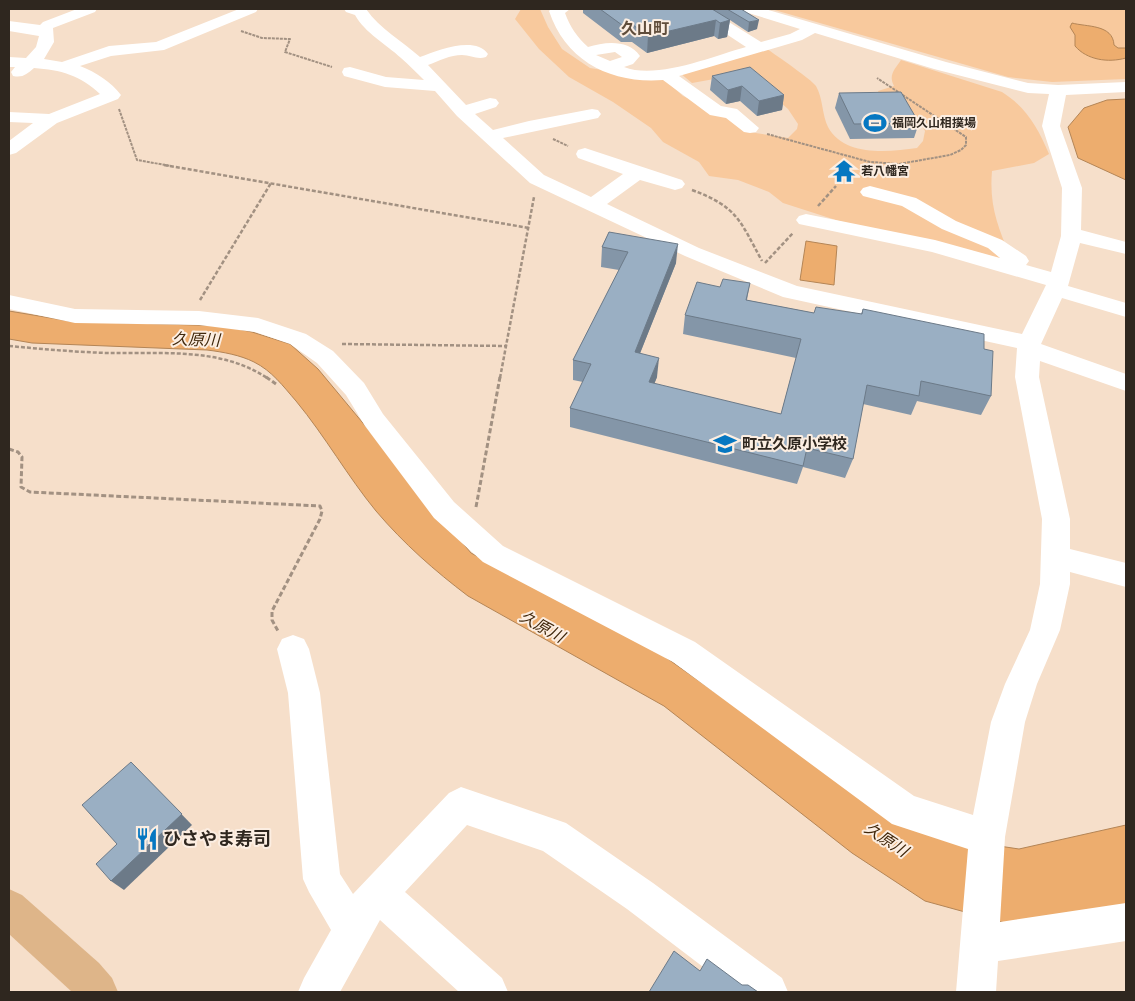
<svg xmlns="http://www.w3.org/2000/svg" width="1135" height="1001" viewBox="0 0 1135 1001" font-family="'Source Sans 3','Noto Sans JP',sans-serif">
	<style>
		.green { fill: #f8c99d }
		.water { fill: #edad6e; stroke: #b48556 }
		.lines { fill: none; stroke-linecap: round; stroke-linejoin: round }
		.path-far2 { stroke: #a29182; stroke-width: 2; stroke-dasharray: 3 1; stroke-linecap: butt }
		.path-far1 { stroke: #a29182; stroke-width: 2.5; stroke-dasharray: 4 2; stroke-linecap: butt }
		.path { stroke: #a29182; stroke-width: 3; stroke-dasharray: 5 2.5; stroke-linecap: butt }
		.minor { fill: #fff; fill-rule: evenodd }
		.major { fill: #deb589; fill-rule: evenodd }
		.wall { fill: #8496a8 }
		.shaded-wall { fill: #6c7a88 }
		.building { fill: #9aafc3; stroke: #6c7a88 }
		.labels { text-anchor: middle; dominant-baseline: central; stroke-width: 4; stroke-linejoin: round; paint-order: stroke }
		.far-poi-label { font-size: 12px; font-weight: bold; fill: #2f271f; stroke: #fceee2; text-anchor: start }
		.poi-label { font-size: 15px; font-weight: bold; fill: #2f271f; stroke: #fceee2; text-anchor: start }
		.far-district-label { font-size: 16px; font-weight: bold; fill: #604d3b; stroke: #fceee2 }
		.water-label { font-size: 16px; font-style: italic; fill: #40270b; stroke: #fceee2 }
		.near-poi-label { font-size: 18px; font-weight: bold; fill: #2f271f; stroke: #fceee2; text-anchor: start }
	</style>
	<rect width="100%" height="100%" fill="#f6dfca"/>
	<g class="green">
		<path d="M521 9H540L548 27 562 49 590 68 665 80 683 96 732 119 749 132 788 138 797 129 798 124 788 109 747 73 692 83 680 73 767 49C776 55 812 80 816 86 823 98 822 115 828 127 844 157 889 152 917 148L923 141 925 131C912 110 905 105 881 99L878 91 894 86C888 75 895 69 901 60L1002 92C1026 107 1038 128 1049 154L1034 163 992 171C989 206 998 226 1010 257L998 261 839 221 783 203 769 192 738 180 709 176 699 162 663 142 651 128 613 102 569 77 539 49 515 19Z"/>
		<path d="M771 9H1126V79L1052 82 1008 77Z"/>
	</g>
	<g class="water">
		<path d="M1072 23C1086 27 1113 24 1114 45L1118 48H1126V58C1108 63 1087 60 1075 46V35L1070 27Z"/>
		<path d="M1126 99V180L1078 158 1068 127 1084 108 1107 100Z"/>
		<path d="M806 241 837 246 834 285 800 280Z"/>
		<path d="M9 311 69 321 225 326 252 332 290 344 318 369 471 553 661 654 750 717 939 837 1019 849 1126 825V905L1016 926 925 901 852 853 664 706 468 596C435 571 404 544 376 511 348 477 325 436 296 401 283 386 272 371 254 362 240 355 223 352 207 350L32 343 9 339Z"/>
	</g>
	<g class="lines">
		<g class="path-far2">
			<path d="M241 31 262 38 290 39 285 52 332 67"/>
			<path d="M119 109 137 160 171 166"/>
			<path d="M767 134 870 162 899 164 950 155 961 150 966 145V137L877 78"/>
			<path d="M553 139 568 146"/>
		</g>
		<g class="path-far1">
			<path d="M164 165 529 228"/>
			<path d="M692 190C738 207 740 221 762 261"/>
			<path d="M818 206 836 186"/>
			<path d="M765 263 793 233"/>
			<path d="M200 300 271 183"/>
			<path d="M342 344 507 346"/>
			<path d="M9 346C42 349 75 352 108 353 161 354 221 347 267 378"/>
			<path d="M500 378 534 197"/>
		</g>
		<g class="path">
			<path d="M266 377 276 384"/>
			<path d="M9 449 18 452 22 457 21 487 30 492 320 506 322 511 320 519 272 611V620L278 631"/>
			<path d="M476 507 500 377"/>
		</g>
		<g class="minor">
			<path d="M77 9H97L95 12 53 28 54 42 44 59 62 62 109 46 156 42 239 9H258L256 12 164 50 111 56 80 66C96 72 111 82 121 95L118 99 57 123 16 153 9 155V141L33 123 9 122V112L49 114 100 94C80 75 61 70 34 68 27 74 23 78 13 76L11 72 15 67H9V57L26 58 36 47 39 36 9 31V21L40 25 43 22Z"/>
			<path d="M344 9H366C380 29 402 41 420 57 436 51 475 35 488 54L486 57C477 60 471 55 462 55 450 55 439 61 428 65L466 105 490 98 496 99 499 103 496 107 475 114 493 130 529 121 592 109 598 110 601 114 598 118 503 138 544 175 591 197 623 174 578 158 576 154 578 150 585 148 682 180 685 184 682 188 675 190 640 180 607 204 699 248 797 286 1022 334 1046 285 932 252 799 224 796 220 799 216 806 214 935 240 1000 258 988 248 942 229 902 206 863 196 860 192 863 188 870 186 916 198 956 221 1002 240 1026 256 1029 261 1026 265 1051 272 1061 236 1062 188 1042 126 1049 94 1028 93 934 69 815 33 802 40 679 76 721 106 737 109 759 128 756 132 750 133 744 132 726 118 710 115 663 80C612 84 566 62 549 11L551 9H570L565 13C570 27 577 37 588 47 605 42 628 39 640 56L633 64 624 67C657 80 713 56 746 47L693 12 691 9H708L761 42 790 34 800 29 745 12 743 9H765L946 62 1028 83 1058 85 1126 82V92L1066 95 1060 126 1082 188 1081 230 1126 242V254L1080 243 1068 286 1126 303V317L1062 298 1041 344 1126 374V391L1040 361 1039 377 1070 519V549L1126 563V587L1070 572V584L1060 630 1037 684 1025 722 1005 837 1000 922 1126 903V941L998 961 996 992H956L968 849 892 824 673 662 483 562 434 518 365 426 346 395 317 363 290 344 255 332 199 325 75 323 9 309V295L75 309 199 311 258 318 306 334 333 351 364 383 383 414 454 502 503 546 695 642 914 796 973 815 991 722 1005 684 1030 630 1040 584 1042 519 1015 377 1017 348 783 297 685 256 530 183 457 116 435 91 385 87 344 76 342 72 344 68 350 67 386 77 424 80C416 72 409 65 401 58 386 44 365 33 355 15L346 12ZM615 52 622 57 610 61 596 55Z"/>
			<path d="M293 635 304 639 309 649 320 693 340 874 353 894 449 793 461 787 566 823 653 883 782 978 788 992H736L627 909 543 851 467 825 405 892 502 978 508 992H459L380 920 340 992H298L304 978 331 930 309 892 303 879 288 693 277 649 282 639Z"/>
		</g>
		<path class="major" d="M9 889 22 895 99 963 112 978 118 992H72L9 934Z"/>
	</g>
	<g class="wall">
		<path d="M583 9H741L757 29 748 32 730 20 727 37 718 39 714 36 647 53 632 42H621L583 13Z"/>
		<path d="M712 76 784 95 782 110 757 116 740 101 726 104 710 90Z"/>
		<path d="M839 93 919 123 914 138 850 139 835 108Z"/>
		<path d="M609 232 676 263 640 353 657 377 654 384 781 414 796 358 683 334 685 315 720 287 750 283 747 300 814 313 861 314 863 309 984 349 991 396 981 415 917 401 911 415 863 404 853 459 845 478 803 467 797 484 570 427V408L583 382 573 380V360L619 270 601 267 602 247Z"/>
	</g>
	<g class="shaded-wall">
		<path d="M716 20 714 36 647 53 648 36Z"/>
		<path d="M730 20 727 37 718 39 720 23Z"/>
		<path d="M759 20 757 29 748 32 749 22Z"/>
		<path d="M742 86 740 101 726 104 728 90Z"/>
		<path d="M784 95 782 110 757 116 759 101Z"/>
		<path d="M678 244 676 263 633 371 635 352Z"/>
		<path d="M659 358 657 377 647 402 649 382Z"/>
		<path d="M131 762 192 825 124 890 111 881Z"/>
	</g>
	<g class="building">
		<path d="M600 9H712L730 20 720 23 716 20 648 36 633 25H622Z"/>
		<path d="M727 9H741L759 20 749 22Z"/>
		<path d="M750 67 784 95 759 101 742 86 728 90 712 76Z"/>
		<path d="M901 92 919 123 854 124 839 93Z"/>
		<path d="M609 232 678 244 635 352 659 358 649 382 781 414 801 339 685 315 697 282 720 287 723 279 750 283 746 300 814 313 816 307 862 314 863 309 984 334V349L993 351 991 396 921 381 919 396 867 385 853 459 807 448 803 466 570 408 591 364 573 360 628 252 602 247Z"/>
		<path d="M131 762 182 814 111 881 96 864 117 844 82 805Z"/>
		<path d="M674 951 700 971 707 959 742 985H748L758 992H649Z"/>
	</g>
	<defs>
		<symbol id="stadium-bare" viewBox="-9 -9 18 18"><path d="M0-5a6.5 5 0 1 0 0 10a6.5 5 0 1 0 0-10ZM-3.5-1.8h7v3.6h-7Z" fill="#0677c1" stroke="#fceee2" stroke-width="2.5" paint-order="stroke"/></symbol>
		<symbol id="temple-bare" viewBox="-9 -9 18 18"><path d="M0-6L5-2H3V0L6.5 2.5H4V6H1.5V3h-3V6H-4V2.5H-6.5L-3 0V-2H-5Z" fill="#0677c1" stroke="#fceee2" stroke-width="2.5" paint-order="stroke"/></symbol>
		<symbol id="school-bare" viewBox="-9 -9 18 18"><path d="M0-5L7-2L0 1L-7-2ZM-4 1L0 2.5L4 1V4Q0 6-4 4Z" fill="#0677c1" stroke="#fceee2" stroke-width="2.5" paint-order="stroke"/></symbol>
		<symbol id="restaurant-bare" viewBox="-9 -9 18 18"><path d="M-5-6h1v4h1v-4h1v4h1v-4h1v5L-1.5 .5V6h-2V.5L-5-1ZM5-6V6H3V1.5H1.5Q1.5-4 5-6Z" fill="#0677c1" stroke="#fceee2" stroke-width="2.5" paint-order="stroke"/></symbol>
	</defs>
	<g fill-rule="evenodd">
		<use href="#stadium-bare" x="859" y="107" width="32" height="32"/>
		<use href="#temple-bare" x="828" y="155" width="32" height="32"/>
		<use href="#school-bare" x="709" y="428" width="32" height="32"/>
		<use href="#restaurant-bare" x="131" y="823" width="32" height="32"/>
	</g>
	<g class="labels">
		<g class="far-poi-label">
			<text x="892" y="123">福岡久山相撲場</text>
			<text x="861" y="171">若八幡宮</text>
		</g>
		<g class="poi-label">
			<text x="742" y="444">町立久原小学校</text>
		</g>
		<g class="far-district-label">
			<text x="645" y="29">久山町</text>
		</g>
		<g class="water-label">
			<text transform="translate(196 340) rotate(2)">久原川</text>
			<text transform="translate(542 627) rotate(29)">久原川</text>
			<text transform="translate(886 840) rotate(33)">久原川</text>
		</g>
		<g class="near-poi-label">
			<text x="163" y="839">ひさやま寿司</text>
		</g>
	</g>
	<rect width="1135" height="1001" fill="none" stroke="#2f271f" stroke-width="20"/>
</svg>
